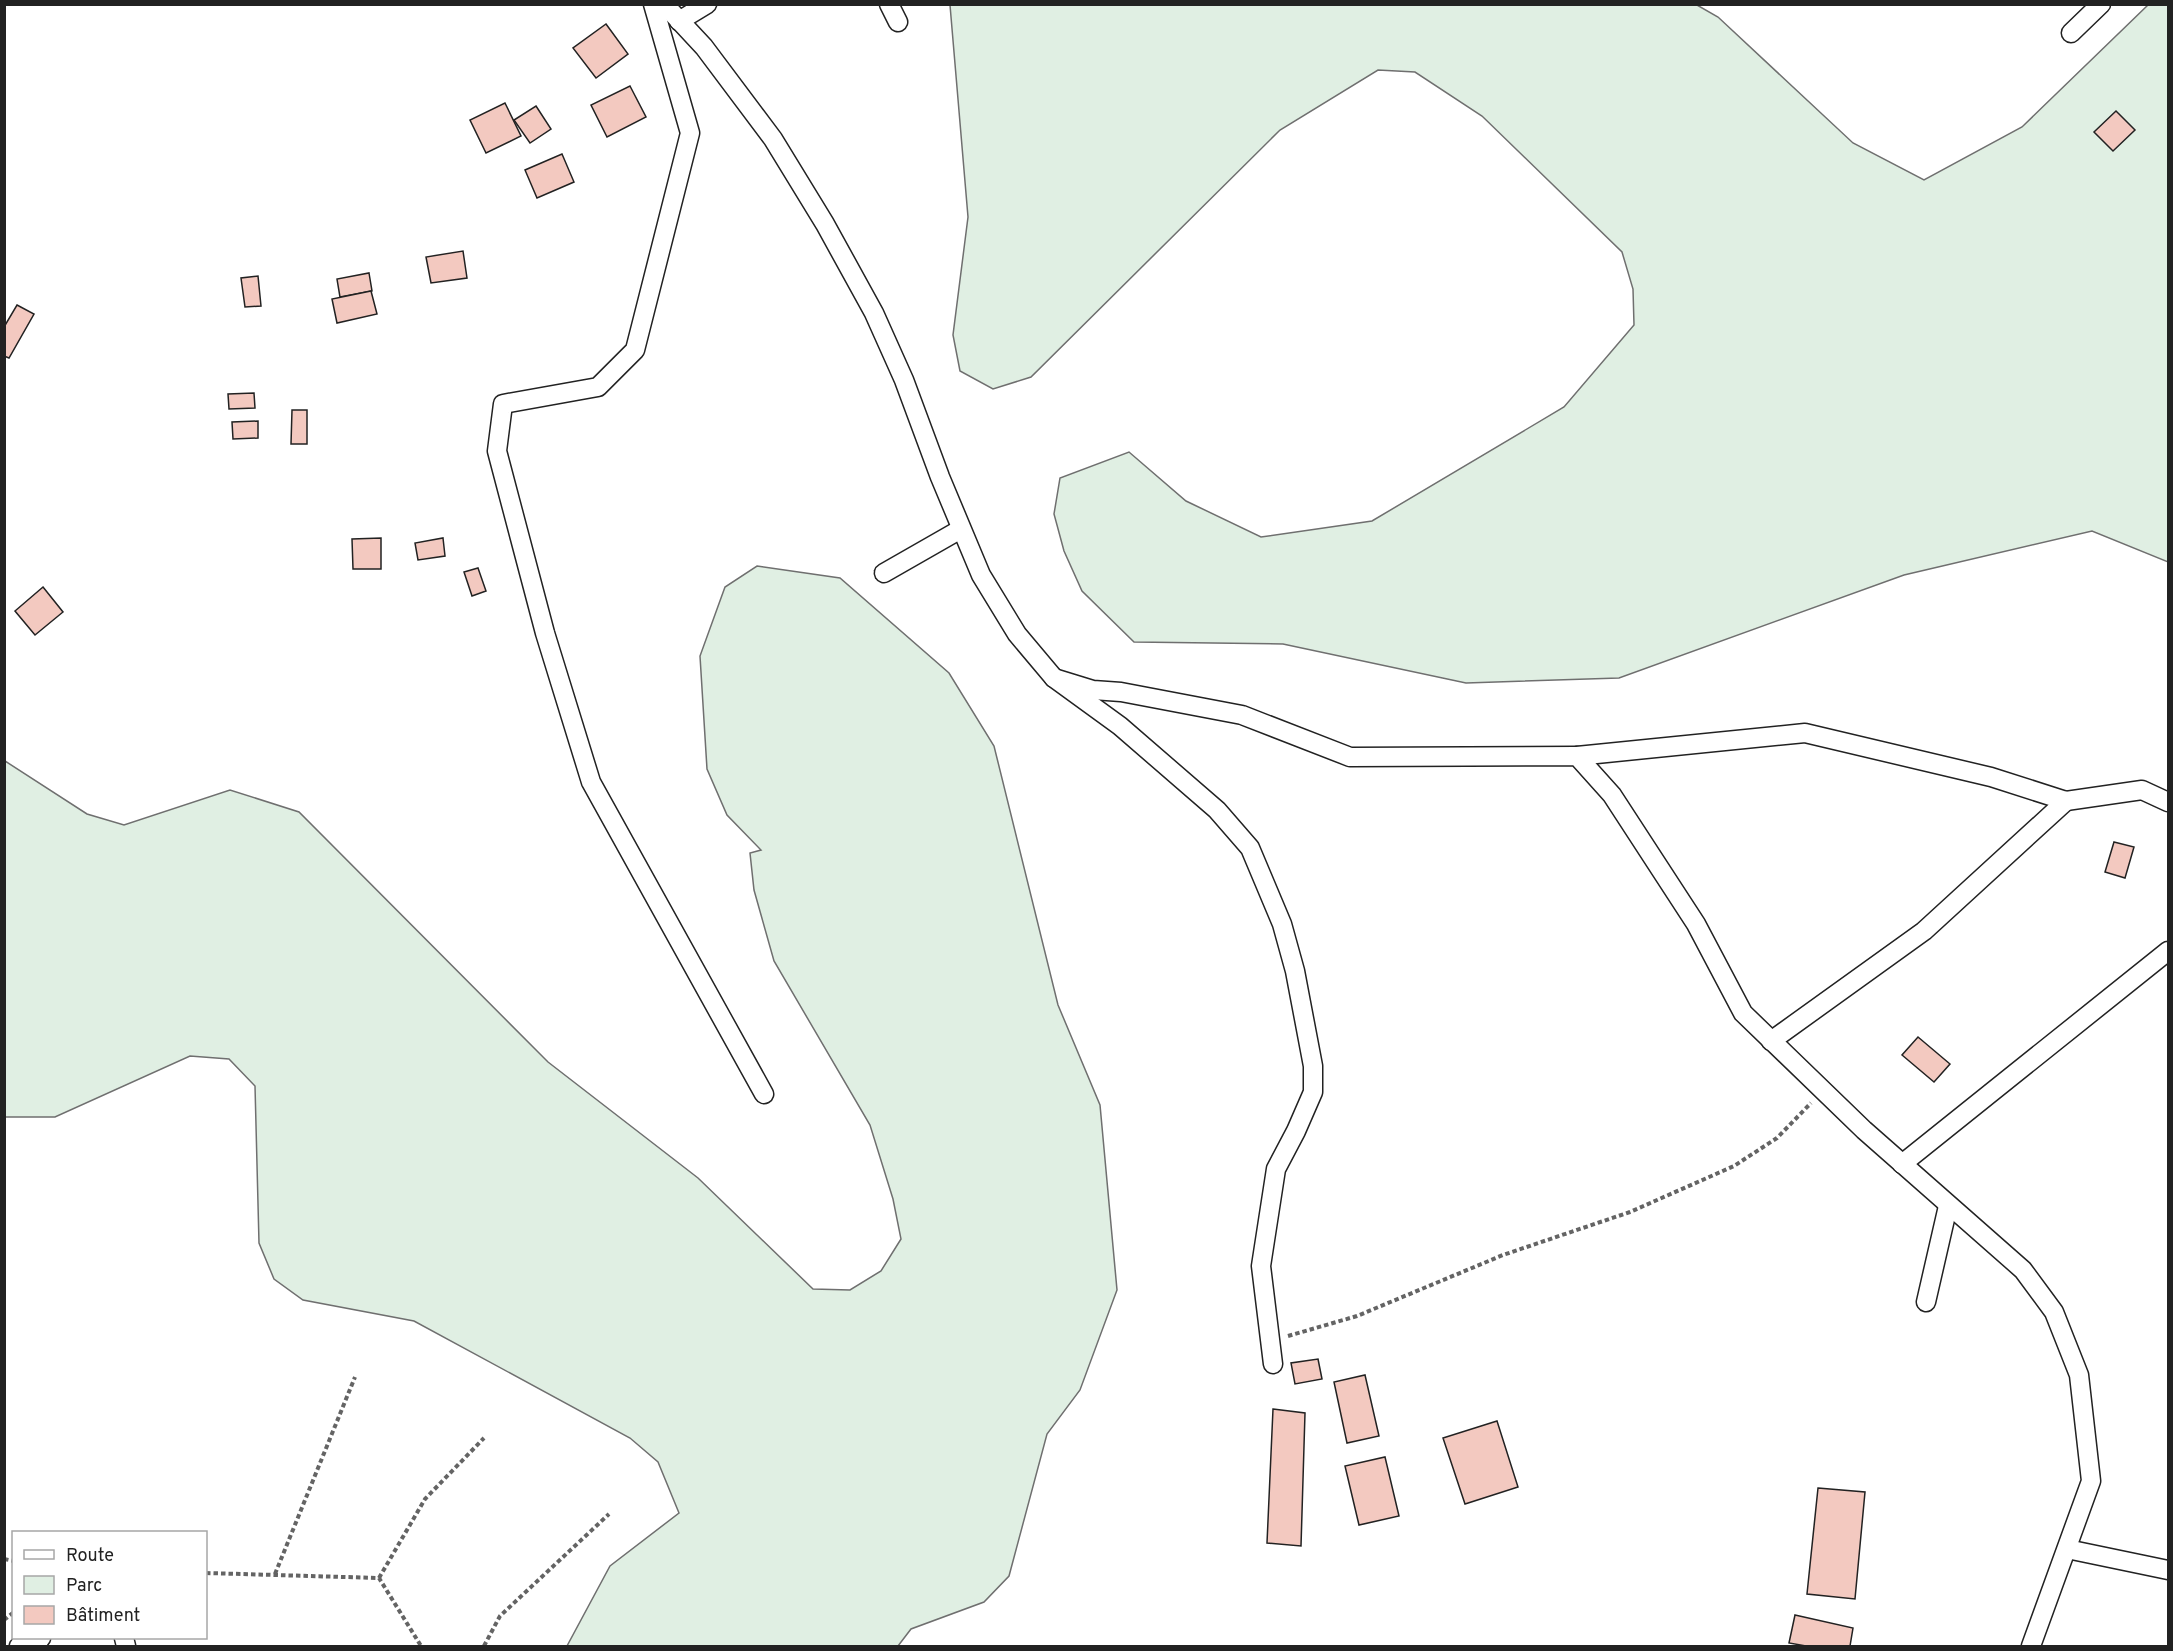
<svg xmlns="http://www.w3.org/2000/svg" width="2173" height="1651" viewBox="0 0 2173 1651" font-family="Overpass,sans-serif">
	<style>
		.green { fill: #e0efe3; stroke: #6f6f6f; stroke-width: 1.5 }
		.building { fill: #f3c9c0; stroke: #222; stroke-width: 1.5 }
		.lines { fill: none; stroke-linecap: round; stroke-linejoin: round }
		.street-casing { stroke: #222; stroke-width: 21 }
		.path { stroke: #646464; stroke-width: 4; stroke-dasharray: 4.5 3; stroke-linecap: butt }
		.street { stroke: #fff; stroke-width: 18 }
	</style>
	<rect width="100%" height="100%" fill="#fff"/>
	<g class="green">
		<path d="M950 5H1697L1718 17 1853 143 1924 180 2022 127 2148 5H2168V562L2092 531 1904 575 1619 678 1466 683 1283 644 1134 642 1082 591 1064 551 1054 514 1060 478 1129 452 1186 501 1261 537 1372 521 1564 407 1634 325 1633 289 1622 252 1482 116 1415 72 1378 70 1280 130 1031 377 993 389 960 371 953 335 968 217Z"/>
		<path d="M757 566 840 578 949 673 994 746 1058 1005 1100 1105 1117 1290 1080 1390 1047 1434 1009 1576 984 1602 911 1629 898 1646H567L610 1566 679 1513 658 1462 630 1438 414 1321 303 1300 274 1279 259 1243 255 1086 229 1059 190 1056 55 1117H5V761L87 814 124 825 230 790 299 812 548 1062 698 1178 813 1289 850 1290 881 1271 901 1239 893 1199 870 1125 774 961 754 890 750 853 761 850 727 815 707 769 700 656 725 587Z"/>
	</g>
	<g class="building">
		<path d="M606 24 628 54 596 78 573 48Z"/>
		<path d="M630 86 646 117 607 137 591 105Z"/>
		<path d="M505 103 521 136 486 153 470 120Z"/>
		<path d="M536 106 551 129 530 143 514 120Z"/>
		<path d="M2116 111 2135 130 2113 151 2094 132Z"/>
		<path d="M562 154 574 182 537 198 525 170Z"/>
		<path d="M463 251 467 278 431 283 426 257Z"/>
		<path d="M369 273 372 291 340 297 337 279Z"/>
		<path d="M258 276 261 306 245 307 241 278Z"/>
		<path d="M371 291 377 314 337 323 332 299Z"/>
		<path d="M17 305 34 314 9 358 4 356V327Z"/>
		<path d="M254 393 255 408 229 409 228 394Z"/>
		<path d="M292 410H307V444H291Z"/>
		<path d="M258 421V438L233 439 232 422Z"/>
		<path d="M381 538V569H353L352 539Z"/>
		<path d="M443 538 445 556 418 560 415 543Z"/>
		<path d="M478 568 486 591 472 596 464 572Z"/>
		<path d="M43 587 63 612 35 635 15 611Z"/>
		<path d="M2114 842 2134 847 2125 878 2105 872Z"/>
		<path d="M1918 1037 1950 1064 1934 1082 1902 1055Z"/>
		<path d="M1318 1359 1322 1379 1295 1384 1291 1363Z"/>
		<path d="M1365 1375 1379 1436 1347 1443 1334 1382Z"/>
		<path d="M1273 1409 1305 1413 1301 1546 1267 1543Z"/>
		<path d="M1497 1421 1518 1487 1465 1504 1443 1438Z"/>
		<path d="M1385 1457 1399 1516 1359 1525 1345 1466Z"/>
		<path d="M1818 1488 1865 1492 1855 1599 1807 1594Z"/>
		<path d="M1795 1615 1853 1628 1850 1646H1806L1789 1643Z"/>
	</g>
	<g class="lines">
		<defs>
			<g id="street">
				<path d="M653 4 690 133 635 350 598 387 503 404 497 451 545 633 591 782 764 1094"/>
				<path d="M664 4 704 47 773 139 825 224 874 313 904 380 940 477 981 575 1017 634 1054 678 1120 726 1217 810 1250 848 1282 924 1295 971 1313 1066V1092L1296 1131 1276 1169 1261 1266 1273 1364"/>
				<path d="M889 4 898 22"/>
				<path d="M679 21 707 4"/>
				<path d="M2071 33 2101 4"/>
				<path d="M884 573 961 529"/>
				<path d="M1054 678 1093 690 1121 692 1242 715 1350 757 1577 756 1612 795 1696 924 1743 1013 1864 1130 2023 1270 2054 1312 2079 1375 2091 1481 2031 1646"/>
				<path d="M1577 756 1805 733 1991 777 2066 801 2142 790 2168 802"/>
				<path d="M1771 1041 1924 931 2066 801"/>
				<path d="M1902 1164 2168 951"/>
				<path d="M1926 1302 1948 1206"/>
				<path d="M2067 1549 2168 1570"/>
				<path d="M124 1638 126 1646"/>
				<path d="M19 1646 41 1638"/>
			</g>
		</defs>
		<use href="#street" class="street-casing"/>
		<g class="path">
			<path d="M1288 1336 1357 1316 1503 1255 1630 1212 1734 1166 1777 1138 1811 1103"/>
			<path d="M4 1559 14 1561"/>
			<path d="M206 1573 379 1578 421 1646"/>
			<path d="M275 1574 355 1377"/>
			<path d="M379 1578 425 1499 484 1438"/>
			<path d="M4 1620 14 1612"/>
			<path d="M484 1646 500 1616 609 1514"/>
		</g>
		<use href="#street" class="street"/>
	</g>
	<rect width="2173" height="1651" fill="none" stroke="#222222" stroke-width="12"/>
	<rect x="12" y="1531" width="195" height="108" fill="#ffffff" stroke="#a7a7a7" stroke-width="1.5"/>
	<rect x="24" y="1550" width="30" height="9" fill="#ffffff" stroke="#a7a7a7" stroke-width="1.5"/>
	<text x="66" y="1561" font-size="18" fill="#222222">Route</text>
	<rect x="24" y="1576" width="30" height="18" fill="#e0efe3" stroke="#a7a7a7" stroke-width="1.5"/>
	<text x="66" y="1591" font-size="18" fill="#222222">Parc</text>
	<rect x="24" y="1606" width="30" height="18" fill="#f3c9c0" stroke="#a7a7a7" stroke-width="1.5"/>
	<text x="66" y="1621" font-size="18" fill="#222222">Bâtiment</text>
</svg>
